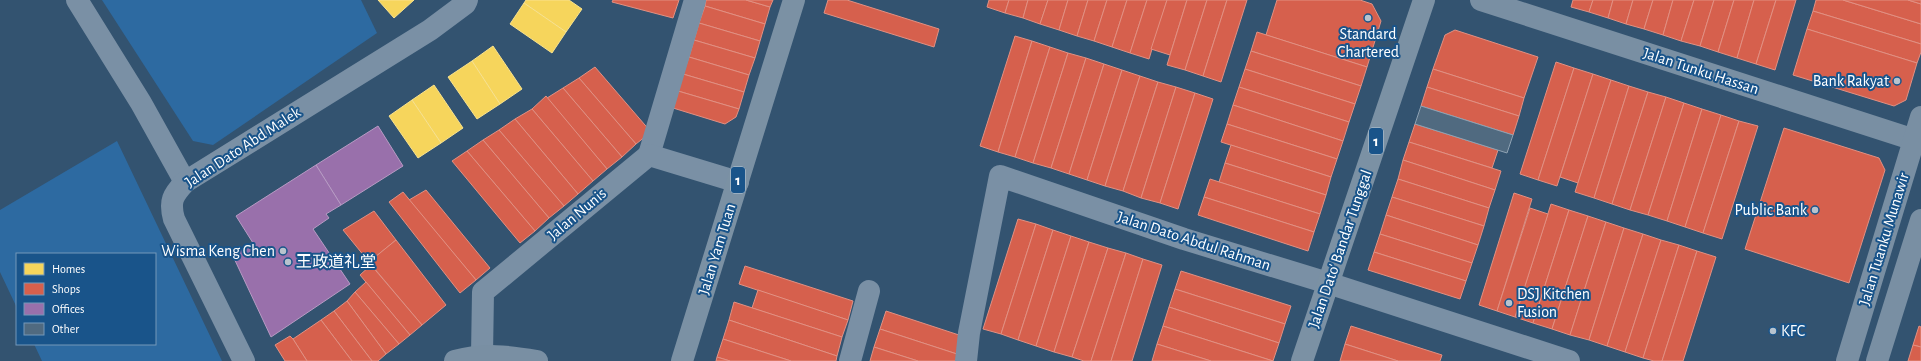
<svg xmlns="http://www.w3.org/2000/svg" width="1921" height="361" viewBox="0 0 1921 361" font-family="'Alegreya Sans','Noto Sans SC',sans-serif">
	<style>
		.green { fill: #2d6aa1 }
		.homes { fill: #f6d55c; stroke: #f9e28d }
		.shops { fill: #d6604d; stroke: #e29082 }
		.offices { fill: #9970ab; stroke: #b89bc4 }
		.building { fill: #506a80; stroke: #8ea2b3 }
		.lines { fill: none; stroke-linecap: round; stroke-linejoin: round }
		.minor { stroke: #7a90a5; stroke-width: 22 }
		.major { stroke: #798fa3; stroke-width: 22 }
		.highway { stroke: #7b91a4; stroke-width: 22 }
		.poi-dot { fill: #b8c3cd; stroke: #19548a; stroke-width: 1.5 }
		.labels { text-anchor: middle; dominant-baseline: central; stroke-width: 4; stroke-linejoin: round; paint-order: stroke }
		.shield { fill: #19548a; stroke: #baccdc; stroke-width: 1 }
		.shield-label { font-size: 15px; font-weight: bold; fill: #fff }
		.poi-label { font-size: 16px; fill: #fff; stroke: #19548a; text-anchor: end }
		.street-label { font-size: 16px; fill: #fff; stroke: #19548a }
	</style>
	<rect width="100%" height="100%" fill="#335370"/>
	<g class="green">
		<path d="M102 0H361L377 33 213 145 193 141Z"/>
		<path d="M117 141 222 361H42L34 344H155V254H17V308L0 272V210Z"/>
	</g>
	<g class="homes">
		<path d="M378 0H414L394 18Z"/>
		<path d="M526 0H569L582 9 566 32 524 3Z"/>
		<path d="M524 3 566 32 552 53 510 24Z"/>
		<path d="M493 46 522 89 500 104 472 61Z"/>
		<path d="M472 61 500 104 477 119 448 77Z"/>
		<path d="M434 85 463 128 441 143 412 100Z"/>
		<path d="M412 100 441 143 418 158 389 116Z"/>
	</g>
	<g class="shops">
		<path d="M613 0H679L673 18 612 2Z"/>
		<path d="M706 0H746L770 7 765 24 705 6Z"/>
		<path d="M746 0H773L770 7Z"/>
		<path d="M828 0H847L939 29 934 47 824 13Z"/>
		<path d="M989 0H1009L1005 13 987 7Z"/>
		<path d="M1009 0H1028L1023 18 1005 13Z"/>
		<path d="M1028 0H1048L1040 24 1023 18Z"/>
		<path d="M1048 0H1068L1059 30 1040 24Z"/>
		<path d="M1068 0H1088L1077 36 1059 30Z"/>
		<path d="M1088 0H1107L1094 41 1077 36Z"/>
		<path d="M1107 0H1127L1112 47 1094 41Z"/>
		<path d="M1127 0H1147L1130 53 1112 47Z"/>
		<path d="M1147 0H1167L1149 59 1130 53Z"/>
		<path d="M1167 0H1187L1170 55 1151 49Z"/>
		<path d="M1187 0H1207L1185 70 1167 65Z"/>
		<path d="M1207 0H1227L1203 76 1185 70Z"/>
		<path d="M1227 0H1247L1221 82 1203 76Z"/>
		<path d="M1277 0H1360L1372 4 1381 21 1367 67 1266 35Z"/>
		<path d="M1573 0H1593L1589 12 1571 7Z"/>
		<path d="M1593 0H1613L1608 18 1589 12Z"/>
		<path d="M1613 0H1633L1626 24 1608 18Z"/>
		<path d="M1633 0H1653L1644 29 1626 24Z"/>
		<path d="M1653 0H1673L1663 35 1644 29Z"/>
		<path d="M1673 0H1694L1681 41 1663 35Z"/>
		<path d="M1694 0H1714L1700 46 1681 41Z"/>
		<path d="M1714 0H1734L1718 52 1700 46Z"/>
		<path d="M1734 0H1754L1737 58 1718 52Z"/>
		<path d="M1754 0H1776L1756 64 1737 58Z"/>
		<path d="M1776 0H1796L1775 70 1756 64Z"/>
		<path d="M1816 0H1843L1921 24V44L1813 11Z"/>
		<path d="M1843 0H1908L1921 4V24Z"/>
		<path d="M1908 0H1921V4Z"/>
		<path d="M705 6 765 24 760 41 699 23Z"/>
		<path d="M1813 11 1921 44V52L1917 63 1807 29Z"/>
		<path d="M699 23 760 41 755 58 694 40Z"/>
		<path d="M1807 29 1917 63 1906 100 1894 106 1793 75Z"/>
		<path d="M1455 30 1538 57 1524 98 1433 69 1445 35Z"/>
		<path d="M1257 32 1367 67 1361 86 1251 51Z"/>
		<path d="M1015 36 1032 41 998 152 980 146Z"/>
		<path d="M694 40 755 58 749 75 689 57Z"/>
		<path d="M1032 41 1050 47 1015 157 998 152Z"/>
		<path d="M1050 47 1068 53 1033 163 1015 157Z"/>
		<path d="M1251 51 1361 86 1355 104 1245 69Z"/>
		<path d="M1068 53 1086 58 1051 168 1033 163Z"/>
		<path d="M689 57 749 75 744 92 683 74Z"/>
		<path d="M1086 58 1104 64 1069 174 1051 168Z"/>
		<path d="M1556 62 1574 68 1538 180 1520 174Z"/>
		<path d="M1104 64 1122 70 1087 180 1069 174Z"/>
		<path d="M595 67 651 132 636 144 579 78Z"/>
		<path d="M1574 68 1593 74 1557 186 1538 180Z"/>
		<path d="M1245 69 1355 104 1349 122 1239 87Z"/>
		<path d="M1433 69 1524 98 1519 116 1427 87Z"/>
		<path d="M1122 70 1140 76 1105 186 1087 180Z"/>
		<path d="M683 74 744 92 739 109 678 91Z"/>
		<path d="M1593 74 1611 80 1578 183 1560 177Z"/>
		<path d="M1140 76 1158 82 1123 191 1105 186Z"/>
		<path d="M579 78 636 144 622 157 563 88Z"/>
		<path d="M1611 80 1629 86 1594 198 1575 192Z"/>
		<path d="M1158 82 1176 87 1141 198 1123 191Z"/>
		<path d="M1629 86 1648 92 1612 204 1594 198Z"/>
		<path d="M1176 87 1195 93 1160 203 1141 198Z"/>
		<path d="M1239 87 1349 122 1343 141 1233 105Z"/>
		<path d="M1427 87 1519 116 1513 135 1421 106Z"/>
		<path d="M563 88 622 157 607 169 547 98Z"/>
		<path d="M678 91 739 109 736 117 725 124 673 108Z"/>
		<path d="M1648 92 1666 97 1630 210 1612 204Z"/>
		<path d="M1195 93 1213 99 1178 209 1160 203Z"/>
		<path d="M546 96 607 169 593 181 532 109Z"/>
		<path d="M1666 97 1684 103 1648 215 1630 210Z"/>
		<path d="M1684 103 1702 109 1667 221 1648 215Z"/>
		<path d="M1233 105 1343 141 1337 159 1227 124Z"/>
		<path d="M532 109 593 181 578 194 515 119Z"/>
		<path d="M1702 109 1721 115 1685 227 1667 221Z"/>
		<path d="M1721 115 1739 121 1703 233 1685 227Z"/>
		<path d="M515 119 578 194 564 206 499 130Z"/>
		<path d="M1739 121 1758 126 1722 239 1703 233Z"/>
		<path d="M1227 124 1337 159 1331 177 1221 142Z"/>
		<path d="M1415 124 1498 150 1492 168 1409 142Z"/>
		<path d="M1784 128 1879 158 1885 170 1849 283 1745 249Z"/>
		<path d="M499 130 564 206 549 218 483 140Z"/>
		<path d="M483 140 549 218 535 231 467 151Z"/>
		<path d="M1409 142 1501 171 1495 190 1403 160Z"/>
		<path d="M1231 145 1331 177 1326 195 1225 163Z"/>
		<path d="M467 151 535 231 520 243 452 161Z"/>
		<path d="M1403 160 1495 190 1489 208 1398 179Z"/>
		<path d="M1225 163 1326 195 1320 214 1219 182Z"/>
		<path d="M1210 179 1320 214 1314 232 1204 197Z"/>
		<path d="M1398 179 1489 208 1484 226 1392 197Z"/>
		<path d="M426 190 490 268 476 280 409 200Z"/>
		<path d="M403 192 476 280 460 293 389 202Z"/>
		<path d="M1514 193 1532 199 1497 311 1479 305Z"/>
		<path d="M1204 197 1314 232 1308 251 1198 215Z"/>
		<path d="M1392 197 1484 226 1478 245 1386 215Z"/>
		<path d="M1551 204 1569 210 1533 323 1515 317Z"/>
		<path d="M1530 208 1548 214 1515 317 1497 311Z"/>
		<path d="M1569 210 1588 216 1552 329 1533 323Z"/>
		<path d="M374 211 396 240 369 262 343 230Z"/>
		<path d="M1386 215 1478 245 1472 263 1380 234Z"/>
		<path d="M1588 216 1606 222 1570 335 1552 329Z"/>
		<path d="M1018 219 1036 224 1001 334 983 329Z"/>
		<path d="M1606 222 1624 228 1589 340 1570 335Z"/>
		<path d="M1036 224 1053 230 1018 340 1001 334Z"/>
		<path d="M1624 228 1643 234 1607 346 1589 340Z"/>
		<path d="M1053 230 1071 236 1036 346 1018 340Z"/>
		<path d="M1380 234 1472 263 1466 281 1374 252Z"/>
		<path d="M1643 234 1661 240 1625 352 1607 346Z"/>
		<path d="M1071 236 1089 242 1054 352 1036 346Z"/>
		<path d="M396 240 446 305 422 325 369 262Z"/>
		<path d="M1661 240 1679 245 1643 358 1625 352Z"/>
		<path d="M1089 242 1108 248 1072 357 1054 352Z"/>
		<path d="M1679 245 1697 251 1662 361H1654L1643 358Z"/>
		<path d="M1108 248 1126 253 1091 361H1084L1072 357Z"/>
		<path d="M1697 251 1716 257 1683 361H1662Z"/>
		<path d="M1374 252 1466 281 1460 299 1368 270Z"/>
		<path d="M1126 253 1143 259 1111 361H1091Z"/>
		<path d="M1143 259 1162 265 1132 361H1111Z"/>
		<path d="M371 265 422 325 410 335 360 275Z"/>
		<path d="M745 266 853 301 848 320 739 284Z"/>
		<path d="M1181 271 1291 306 1285 324 1175 289Z"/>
		<path d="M366 282 410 335 399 344 355 292Z"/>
		<path d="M1175 289 1285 324 1279 343 1169 307Z"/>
		<path d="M758 290 848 320 842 337 752 308Z"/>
		<path d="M355 292 399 344 386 354 347 301Z"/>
		<path d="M347 301 386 354 378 361H372L334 311Z"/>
		<path d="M734 302 842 337 837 356 729 320Z"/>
		<path d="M1169 307 1279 343 1273 361 1163 326Z"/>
		<path d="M334 311 372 361H352L321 320Z"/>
		<path d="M886 311 962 336 960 355 880 329Z"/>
		<path d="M321 320 352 361H307L293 339Z"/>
		<path d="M729 320 837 356 836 361H791L723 339Z"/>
		<path d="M1163 326 1273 361H1211L1157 344Z"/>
		<path d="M1351 326 1442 355 1440 361H1398L1345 344Z"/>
		<path d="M1919 326 1921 327V347L1913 345Z"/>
		<path d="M880 329 960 355 959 361H918L874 347Z"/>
		<path d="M290 336 293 339 307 361H285L275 345Z"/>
		<path d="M723 339 791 361H730L717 357Z"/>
		<path d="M1157 344 1211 361H1152Z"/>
		<path d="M1345 344 1398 361H1340Z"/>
		<path d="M1913 345 1921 347V361H1908Z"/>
		<path d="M874 347 918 361H870Z"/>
		<path d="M717 357 730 361H716Z"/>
	</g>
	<g class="offices">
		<path d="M378 126 403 166 341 205 316 165Z"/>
		<path d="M316 165 341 205 326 214 329 218 313 229 350 284 271 337 232 254 253 243 236 216Z"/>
	</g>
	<path class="building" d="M1421 106 1513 135 1507 153 1415 124Z"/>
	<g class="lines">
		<g class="minor">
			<path d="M77 0 141 103 185 182"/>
			<path d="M649 155 695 0"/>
			<path d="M482 355 483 292 649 155 738 182"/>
			<path d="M244 361 174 219C169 201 173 195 185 182L430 30 465 4 467 0"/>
			<path d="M850 361 869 291"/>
			<path d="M966 361 969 333 1000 176 1184 239 1328 283 1569 361"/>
		</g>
		<g class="major">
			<path d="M1481 0 1921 142"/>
			<path d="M455 361C485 353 507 356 537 361"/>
			<path d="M1847 361 1921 117"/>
			<path d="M1877 361 1921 220"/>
		</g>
		<g class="highway">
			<path d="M682 361 794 0"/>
			<path d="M1302 361 1424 0"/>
		</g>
	</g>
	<g class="poi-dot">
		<circle cx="1368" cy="18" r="4"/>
		<circle cx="1897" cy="81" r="4"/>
		<circle cx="1815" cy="210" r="4"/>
		<circle cx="283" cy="251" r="4"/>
		<circle cx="288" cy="262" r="4"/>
		<circle cx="1509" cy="303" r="4"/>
		<circle cx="1773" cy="331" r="4"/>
	</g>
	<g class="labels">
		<g class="shield">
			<rect x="1369" y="128" width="14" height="26" rx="3"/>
			<rect x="731" y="167" width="14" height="26" rx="3"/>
		</g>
		<g class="shield-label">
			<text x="1376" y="141">1</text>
			<text x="738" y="180">1</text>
		</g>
		<g class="poi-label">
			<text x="1368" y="34" text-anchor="middle">Standard<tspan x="1368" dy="18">Chartered</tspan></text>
			<text x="1889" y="81">Bank Rakyat</text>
			<text x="1807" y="210">Public Bank</text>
			<text x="275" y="251">Wisma Keng Chen</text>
			<text x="296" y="262" text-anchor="start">王政道礼堂</text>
			<text x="1517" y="294" text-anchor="start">DSJ Kitchen<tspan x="1517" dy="18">Fusion</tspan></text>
			<text x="1781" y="331" text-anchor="start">KFC</text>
		</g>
		<g class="street-label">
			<text transform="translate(1701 71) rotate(18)">Jalan Tunku Hassan</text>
			<text transform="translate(243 147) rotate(-33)">Jalan Dato Abd Malek</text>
			<text transform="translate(577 214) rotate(-40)">Jalan Nunis</text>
			<text transform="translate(1884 239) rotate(-73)">Jalan Tuanku Munawir</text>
			<text transform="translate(1194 241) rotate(18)">Jalan Dato Abdul Rahman</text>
			<text transform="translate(717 249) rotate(-73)">Jalan Yam Tuan</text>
			<text transform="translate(1340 249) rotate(-71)">Jalan Dato' Bandar Tunggal</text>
		</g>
	</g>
	<rect x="16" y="253" width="140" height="92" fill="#19548a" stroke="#7598b9"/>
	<rect x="24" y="263" width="20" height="12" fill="#f6d55c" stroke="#7598b9"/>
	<text x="52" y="273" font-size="12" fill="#ffffff">Homes</text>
	<rect x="24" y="283" width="20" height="12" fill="#d6604d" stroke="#7598b9"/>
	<text x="52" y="293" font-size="12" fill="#ffffff">Shops</text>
	<rect x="24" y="303" width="20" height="12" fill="#9970ab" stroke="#7598b9"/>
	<text x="52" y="313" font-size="12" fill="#ffffff">Offices</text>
	<rect x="24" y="323" width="20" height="12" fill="#506a80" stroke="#7598b9"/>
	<text x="52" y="333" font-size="12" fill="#ffffff">Other</text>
</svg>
